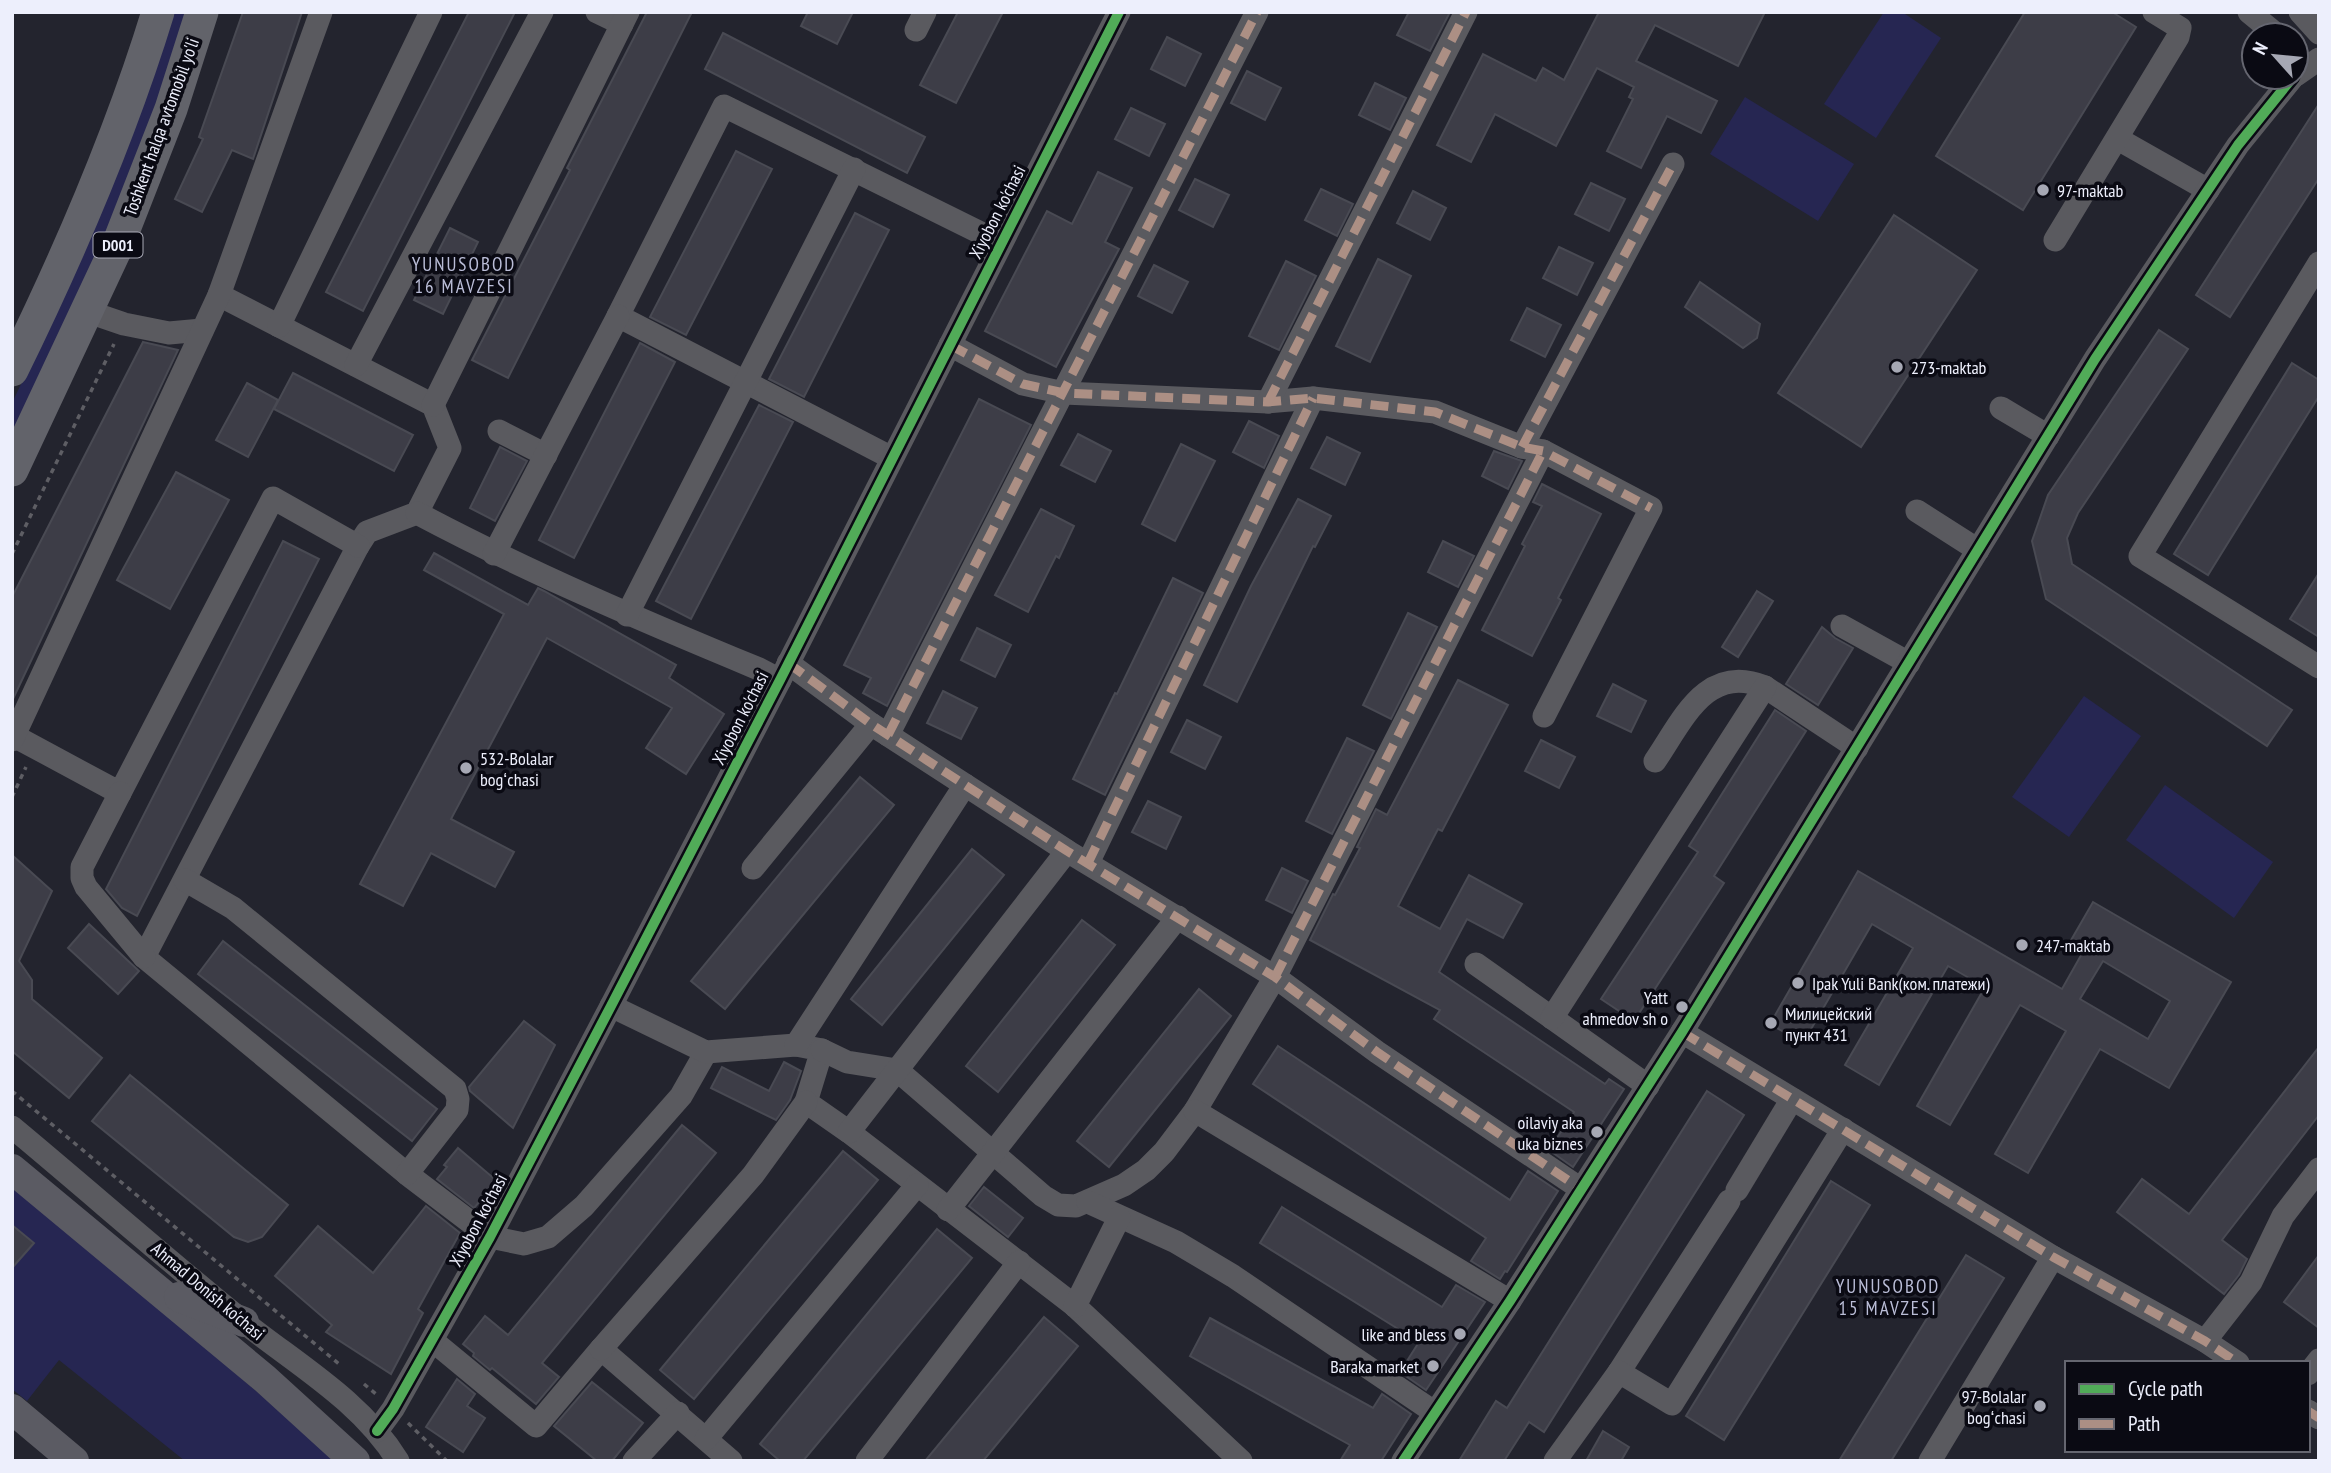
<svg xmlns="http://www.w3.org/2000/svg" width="2331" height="1473" viewBox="0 0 2331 1473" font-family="'PT Sans Narrow',sans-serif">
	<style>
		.green { fill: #262652 }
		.building { fill: #3d3d47; stroke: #494a53; stroke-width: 2; fill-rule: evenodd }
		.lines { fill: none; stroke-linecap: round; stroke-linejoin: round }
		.path { stroke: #5e5e64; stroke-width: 3.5; stroke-dasharray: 5 5; stroke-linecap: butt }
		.minor { stroke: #5a5a5f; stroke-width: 23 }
		.major { stroke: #5b5b63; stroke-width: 30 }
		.highway { stroke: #62636a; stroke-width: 33 }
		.quiet { stroke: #ac8f84; stroke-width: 9; stroke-dasharray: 18 9; stroke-linecap: butt }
		.cycleway-casing { stroke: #0a0a13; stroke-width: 15 }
		.cycleway { stroke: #51ab58; stroke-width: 10 }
		.poi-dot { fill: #a6a8b4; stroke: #0a0a13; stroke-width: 2.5 }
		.labels { text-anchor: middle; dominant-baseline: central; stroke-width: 7; stroke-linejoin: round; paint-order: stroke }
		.shield { fill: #0a0a13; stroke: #a9aab6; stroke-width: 2 }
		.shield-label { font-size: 16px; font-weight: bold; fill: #edeffc }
		.street-label { font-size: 18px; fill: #edeffc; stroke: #0a0a13 }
		.poi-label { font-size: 18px; fill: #edeffc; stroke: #0a0a13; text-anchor: start }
		.neighbourhood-label { font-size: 19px; letter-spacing: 2px; fill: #babdd7; stroke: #0a0a13 }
	</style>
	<rect width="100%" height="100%" fill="#23242e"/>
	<g class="green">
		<path d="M172 12H189L138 163 12 440V403L70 281Z"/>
		<path d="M1884 12H1902L1941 38 1876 138 1824 104Z"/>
		<path d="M1745 97 1854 164 1818 221 1710 154Z"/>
		<path d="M2084 696 2141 736 2069 837 2012 797Z"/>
		<path d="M2165 785 2273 862 2234 918 2126 840Z"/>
		<path d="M12 1182 338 1461H185L59 1360 27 1401 12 1389Z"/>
	</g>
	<g class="building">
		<path d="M243 12H302L253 159 232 150 202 212 175 199 203 139 199 137Z"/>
		<path d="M469 12H515L363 311 326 292Z"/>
		<path d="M647 12H692L508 378 472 360 570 170 567 168Z"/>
		<path d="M808 12H853L837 44 801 26Z"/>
		<path d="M958 12H1003L956 103 920 85Z"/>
		<path d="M1409 12H1450L1430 51 1397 35Z"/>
		<path d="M1599 12H1765L1738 66 1655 25 1636 61 1717 101 1701 133 1667 116 1641 168 1607 151 1633 99 1629 97 1634 87 1597 68 1556 146 1495 114 1471 162 1437 145 1483 54 1536 81 1543 68 1564 80Z"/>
		<path d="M2025 12H2112L2136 27 2023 210 1936 156Z"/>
		<path d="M723 33 925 137 907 173 705 69Z"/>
		<path d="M1167 37 1201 54 1185 86 1151 69Z"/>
		<path d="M1247 71 1281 88 1265 120 1231 103Z"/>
		<path d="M1375 83 1406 98 1390 130 1359 115Z"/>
		<path d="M2319 104V178L2230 317 2196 295Z"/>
		<path d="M1131 108 1165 124 1149 156 1115 139Z"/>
		<path d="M736 151 772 169 686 335 650 317Z"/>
		<path d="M1098 172 1132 188 1105 242 1119 249 1056 367 985 331 1047 211 1072 224Z"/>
		<path d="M1195 179 1229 195 1213 227 1179 210Z"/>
		<path d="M1591 183 1625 199 1609 231 1575 214Z"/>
		<path d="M1321 189 1353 204 1337 236 1305 220Z"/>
		<path d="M1413 191 1446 208 1430 240 1397 223Z"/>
		<path d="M855 213 889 230 804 397 769 379Z"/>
		<path d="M1894 215 1977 270 1861 447 1778 393Z"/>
		<path d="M450 228 478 242 443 314 414 300Z"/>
		<path d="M1559 247 1593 263 1577 295 1543 278Z"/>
		<path d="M1378 259 1411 276 1370 362 1336 346Z"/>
		<path d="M1286 261 1316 276 1279 350 1249 336Z"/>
		<path d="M1154 265 1188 282 1172 313 1138 296Z"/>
		<path d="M1700 282 1760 324 1757 338 1743 348 1685 307Z"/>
		<path d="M1527 308 1561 325 1545 357 1511 340Z"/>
		<path d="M2159 330 2188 349 2078 513 2067 538 2072 564 2292 710 2267 746 2046 599 2032 541 2048 495Z"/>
		<path d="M143 342 178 350 12 701V597Z"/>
		<path d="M640 343 675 362 574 558 539 540Z"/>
		<path d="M2292 363 2319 380V396L2208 575 2174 554Z"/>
		<path d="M293 373 413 435 394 471 274 409Z"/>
		<path d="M247 383 278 400 248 457 216 440Z"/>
		<path d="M979 399 1031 425 887 706 863 693 871 678 844 665Z"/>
		<path d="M759 405 793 422 691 619 656 601Z"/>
		<path d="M1249 421 1279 436 1264 468 1233 452Z"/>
		<path d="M1078 434 1111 451 1095 482 1061 465Z"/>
		<path d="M1327 437 1360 453 1345 485 1311 468Z"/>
		<path d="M1181 444 1215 461 1175 541 1142 524Z"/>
		<path d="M500 447 527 461 495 521 470 508Z"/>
		<path d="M1494 451 1522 461 1508 489 1482 476Z"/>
		<path d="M176 472 229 500 170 609 117 580Z"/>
		<path d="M1542 484 1601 514 1558 598 1561 600 1532 656 1482 630 1525 546 1522 544 1542 506 1533 502Z"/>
		<path d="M1298 499 1331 516 1315 547 1313 546 1237 702 1204 685 1251 586Z"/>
		<path d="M1041 509 1074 526 1059 558 1056 556 1028 612 995 595Z"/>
		<path d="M283 541 319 559 137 916 122 908 106 889Z"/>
		<path d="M1443 541 1474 556 1458 587 1428 572Z"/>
		<path d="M434 553 528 605 538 588 544 591 676 665 669 678 724 714 686 774 646 748 672 708 547 638 451 819 514 852 495 887 431 853 403 906 360 884 504 614 424 570Z"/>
		<path d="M2319 573V637L2290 619Z"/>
		<path d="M1173 578 1203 593 1105 795 1073 779 1115 693 1117 694Z"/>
		<path d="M1757 591 1773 601 1738 657 1722 647Z"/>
		<path d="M1408 613 1437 627 1391 719 1363 705Z"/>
		<path d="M1822 627 1835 638 1853 648 1818 705 1786 684Z"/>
		<path d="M977 628 1011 645 995 677 961 660Z"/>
		<path d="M1458 680 1508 705 1442 831 1438 829 1398 906 1440 929 1469 875 1522 904 1503 938 1467 919 1439 972 1605 1084 1609 1079 1624 1089 1573 1167 1549 1150 1574 1112 1434 1019 1440 1010 1310 940 1333 894 1335 895 1360 848 1357 847 1376 809 1387 815Z"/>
		<path d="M1613 684 1646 701 1631 732 1597 716Z"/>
		<path d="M943 691 977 708 961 739 927 723Z"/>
		<path d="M1775 710 1806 731 1714 876 1724 883 1634 1021 1601 999 1698 852 1689 846Z"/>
		<path d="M1187 720 1221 737 1205 769 1171 752Z"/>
		<path d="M1347 738 1374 751 1332 834 1306 821Z"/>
		<path d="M1541 740 1575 757 1559 788 1525 771Z"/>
		<path d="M860 777 894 805 725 1009 691 981Z"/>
		<path d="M1148 801 1181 817 1166 849 1132 832Z"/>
		<path d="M972 849 1004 875 882 1025 851 999Z"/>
		<path d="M12 855 52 891 19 961 32 980V999L102 1058 69 1098 12 1051Z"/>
		<path d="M1282 868 1308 881 1292 913 1266 900Z"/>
		<path d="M1858 871 2062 989 2084 950 2070 942 2093 902 2231 982 2169 1088 2100 1049 2028 1173 1995 1154 2066 1031 2020 1005 1950 1125 1917 1106 1985 987 1948 966 1879 1085 1845 1065 1913 948 1872 924 1803 1043 1770 1024ZM2103 961 2170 1001 2148 1039 2080 999Z"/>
		<path d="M1082 920 1115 945 998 1092 966 1066Z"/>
		<path d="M89 924 139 971 118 994 68 948Z"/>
		<path d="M223 941 437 1109 412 1141 198 974Z"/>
		<path d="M1199 989 1231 1016 1109 1167 1077 1141Z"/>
		<path d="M524 1021 555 1045 513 1128 470 1091 469 1087Z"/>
		<path d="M1278 1046 1510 1200 1528 1171 1558 1191 1507 1272 1505 1271 1500 1279 1471 1261 1486 1238 1253 1084Z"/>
		<path d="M2319 1047V1115L2222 1240 2247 1259 2239 1275 2224 1294 2117 1212 2142 1179 2189 1214Z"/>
		<path d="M784 1062 801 1071 790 1100 776 1120 711 1088 722 1067 769 1091Z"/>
		<path d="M130 1075 288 1205 262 1237 248 1242 234 1237 92 1121Z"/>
		<path d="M1707 1091 1744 1115 1544 1432 1529 1422 1504 1461H1459L1496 1401 1507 1408Z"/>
		<path d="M682 1125 716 1153 542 1363 559 1377 536 1404 492 1368 490 1370 473 1356 474 1353 463 1344 485 1316 508 1335Z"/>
		<path d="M458 1148 497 1181 474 1208 437 1179 447 1167 444 1165Z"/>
		<path d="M843 1151 878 1180 694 1399 660 1370Z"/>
		<path d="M1831 1181 1870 1205 1724 1440 1686 1416Z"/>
		<path d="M984 1187 1023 1218 1008 1237 969 1206Z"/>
		<path d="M426 1206 460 1233 418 1309 423 1313 391 1374 326 1332 332 1325 275 1276 318 1226 373 1273Z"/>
		<path d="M1282 1207 1442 1307 1456 1285 1485 1302 1426 1390 1400 1372 1419 1342 1260 1243Z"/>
		<path d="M12 1225 34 1243 12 1268Z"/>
		<path d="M937 1229 972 1258 803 1461H780L760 1444Z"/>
		<path d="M1966 1255 2004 1278 1891 1461H1839Z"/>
		<path d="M2319 1255V1328L2284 1302Z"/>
		<path d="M1044 1317 1078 1346 983 1461H925Z"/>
		<path d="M1210 1318 1373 1408 1382 1394 1411 1414 1381 1461H1340L1350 1445 1190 1356Z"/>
		<path d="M457 1379 475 1394 467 1406 485 1418 463 1452 426 1427Z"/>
		<path d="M592 1382 643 1423 612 1461H597L554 1426Z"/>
		<path d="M1603 1431 1629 1447 1621 1461H1586Z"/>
	</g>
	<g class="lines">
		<g class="path">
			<path d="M12 554 114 344"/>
			<path d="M12 797 26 767"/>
			<path d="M12 1091 339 1364"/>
			<path d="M364 1384 377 1395"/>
			<path d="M408 1423 447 1461"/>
		</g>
		<g class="minor">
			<path d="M597 12 622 24"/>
			<path d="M2249 12 2277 35"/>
			<path d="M2300 12 2319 33"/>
			<path d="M916 30 925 12"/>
			<path d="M2296 75 2319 59"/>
			<path d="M2118 139 2208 190"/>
			<path d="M2055 240 2178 37 2180 28 2154 12"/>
			<path d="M2319 263 2140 556 2319 667"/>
			<path d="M219 295 433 405 450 448 417 513 367 532 358 546 144 957 407 1174 490 1237 524 1244 548 1237 584 1206 681 1096 706 1052"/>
			<path d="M86 311 124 324 169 333 202 330"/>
			<path d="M279 326 431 12"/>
			<path d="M950 345 1023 384 1064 393 1268 402 1313 398 1435 412 1522 447 1543 451 1651 508 1544 716"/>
			<path d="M356 365 542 12"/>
			<path d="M1268 402 1466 12"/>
			<path d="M433 405 628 12"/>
			<path d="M2001 408 2048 436"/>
			<path d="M499 431 546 455"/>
			<path d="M1522 447 1673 164"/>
			<path d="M892 458 618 316 724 106 1001 243"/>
			<path d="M1917 511 1978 550"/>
			<path d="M417 513C528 572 643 621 759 669L780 680"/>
			<path d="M494 554 618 316"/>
			<path d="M627 615 854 169"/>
			<path d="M1842 626 1909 663"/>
			<path d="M788 663 871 724 1067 851 1275 977 1377 1052 1581 1189"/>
			<path d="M888 735 1257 12"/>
			<path d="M14 736 120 793 273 498 358 546"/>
			<path d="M12 740 219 295 321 12"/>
			<path d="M1655 761C1683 720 1706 663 1765 687L1857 748"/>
			<path d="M120 793 82 867V878L86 887 144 957"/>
			<path d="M1088 863 1313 398"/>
			<path d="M753 868 871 724"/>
			<path d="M185 880 233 908 455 1089 458 1099 457 1110 407 1174"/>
			<path d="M1476 964 1648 1086"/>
			<path d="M611 1006 706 1052 796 1045 822 1050 806 1102 849 1132 1075 1306 1241 1461"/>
			<path d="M1552 1018 1765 687"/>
			<path d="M1682 1032 2053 1257 2205 1341 2238 1363"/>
			<path d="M796 1045 965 785"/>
			<path d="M822 1050 847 1062 897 1070 1043 1196 1058 1205 1076 1206 1124 1185 1146 1170 1164 1152 1195 1111 1275 977 1543 451"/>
			<path d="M1195 1111 1510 1301"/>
			<path d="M12 1127C90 1192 166 1259 245 1323 298 1365 362 1402 398 1461"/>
			<path d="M849 1132 1067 851"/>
			<path d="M1737 1190 1792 1099"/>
			<path d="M1088 1202 1176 1242 1233 1276 1434 1412"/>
			<path d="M948 1210 1178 917"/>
			<path d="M1075 1306 1119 1218"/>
			<path d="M433 1341 536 1426 601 1349 731 1461"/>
			<path d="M2205 1341 2251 1282 2283 1216 2319 1169"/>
			<path d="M601 1349 753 1175 806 1102"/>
			<path d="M1619 1372 1729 1201"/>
			<path d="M2308 1374 2319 1360"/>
			<path d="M2308 1411 2319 1418"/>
			<path d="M377 1431 393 1409 490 1237 611 1006 780 680 1119 12"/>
			<path d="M706 1439 917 1185"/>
			<path d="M634 1461 678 1413"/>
			<path d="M867 1461 1019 1262"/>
			<path d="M1403 1461 1510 1301 1682 1032 2095 359 2238 145 2293 77"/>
			<path d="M1555 1461 1619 1372 1672 1404 1843 1129"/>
			<path d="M1930 1461 2053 1257"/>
		</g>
		<g class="major">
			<path d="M12 1169 265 1379 355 1461"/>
			<path d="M179 1297 244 1322"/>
			<path d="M12 1409 74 1461"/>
		</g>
		<g class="highway">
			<path d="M12 370C69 254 120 136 158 12"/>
			<path d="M12 470 119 242 171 109 202 12"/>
		</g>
		<g class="quiet">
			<path d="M950 345 1023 384 1064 393 1268 402 1313 398 1435 412 1522 447 1543 451 1651 508"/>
			<path d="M1268 402 1466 12"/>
			<path d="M1522 447 1673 164"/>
			<path d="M788 663 871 724 1067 851 1275 977 1377 1052 1581 1189"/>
			<path d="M888 735 1257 12"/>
			<path d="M1088 863 1313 398"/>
			<path d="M1275 977 1543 451"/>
			<path d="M1682 1032 2053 1257 2205 1341 2238 1363"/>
			<path d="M2308 1411 2319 1418"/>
		</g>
		<defs>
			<g id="cycleway">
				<path d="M377 1431 393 1409 490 1237 611 1006 780 680 1119 12"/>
				<path d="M1403 1461 1510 1301 1682 1032 2095 359 2238 145 2293 77"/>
			</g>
		</defs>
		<use href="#cycleway" class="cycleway-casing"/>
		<use href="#cycleway" class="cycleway"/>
	</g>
	<g class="poi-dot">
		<circle cx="2043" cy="190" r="7"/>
		<circle cx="1897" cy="367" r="7"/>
		<circle cx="466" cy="768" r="7"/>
		<circle cx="2022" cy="945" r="7"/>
		<circle cx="1798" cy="983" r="7"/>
		<circle cx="1682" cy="1007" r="7"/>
		<circle cx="1771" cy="1023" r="7"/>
		<circle cx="1597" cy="1132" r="7"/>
		<circle cx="1460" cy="1334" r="7"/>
		<circle cx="1433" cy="1366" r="7"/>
		<circle cx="2040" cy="1406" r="7"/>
	</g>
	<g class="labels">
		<rect class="shield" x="93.5" y="232.5" width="49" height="25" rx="5"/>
		<g class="shield-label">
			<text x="118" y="245">D001</text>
		</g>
		<g class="street-label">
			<text transform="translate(161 127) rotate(-70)">Toshkent halqa avtomobil yo'li</text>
			<text transform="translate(997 212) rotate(-63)">Xiyobon ko'chasi</text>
			<text transform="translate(740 718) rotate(-63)">Xiyobon ko'chasi</text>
			<text transform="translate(478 1220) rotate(-62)">Xiyobon ko'chasi</text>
			<text transform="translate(208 1291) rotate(40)">Ahmad Donish ko'chasi</text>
		</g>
		<g class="poi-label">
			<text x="2057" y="190">97-maktab</text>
			<text x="1911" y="367">273-maktab</text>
			<text x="480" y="758">532-Bolalar<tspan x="480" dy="21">bogʻchasi</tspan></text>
			<text x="2036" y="945">247-maktab</text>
			<text x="1812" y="983">Ipak Yuli Bank(ком. платежи)</text>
			<text x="1668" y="997" text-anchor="end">Yatt<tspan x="1668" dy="21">ahmedov sh o</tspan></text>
			<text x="1785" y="1013">Милицейский<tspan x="1785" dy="21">пункт 431</tspan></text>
			<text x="1583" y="1122" text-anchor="end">oilaviy aka<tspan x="1583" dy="21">uka biznes</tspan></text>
			<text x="1446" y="1334" text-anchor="end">like and bless</text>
			<text x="1419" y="1366" text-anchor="end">Baraka market</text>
			<text x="2026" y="1396" text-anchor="end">97-Bolalar<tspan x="2026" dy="21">bogʻchasi</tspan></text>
		</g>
		<g class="neighbourhood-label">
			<text x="464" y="264">YUNUSOBOD<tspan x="464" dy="22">16 MAVZESI</tspan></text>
			<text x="1888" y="1286">YUNUSOBOD<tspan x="1888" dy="22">15 MAVZESI</tspan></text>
		</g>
	</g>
	<rect width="2331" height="1473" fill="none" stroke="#edeffc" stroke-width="28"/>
	<rect x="2065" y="1361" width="245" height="91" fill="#0a0a13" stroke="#656670" stroke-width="2"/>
	<rect x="2079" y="1384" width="35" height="10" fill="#51ab58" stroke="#656670" stroke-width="2"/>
	<text x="2128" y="1396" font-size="21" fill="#edeffc">Cycle path</text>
	<rect x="2079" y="1419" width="35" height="10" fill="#ac8f84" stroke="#656670" stroke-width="2"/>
	<text x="2128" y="1431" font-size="21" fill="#edeffc">Path</text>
	<g transform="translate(2275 56) rotate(297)"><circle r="33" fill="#0a0a13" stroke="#656670" stroke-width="2"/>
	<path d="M0-5L12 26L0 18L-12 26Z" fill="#a6a8b4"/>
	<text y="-10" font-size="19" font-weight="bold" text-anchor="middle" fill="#edeffc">N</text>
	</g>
</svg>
